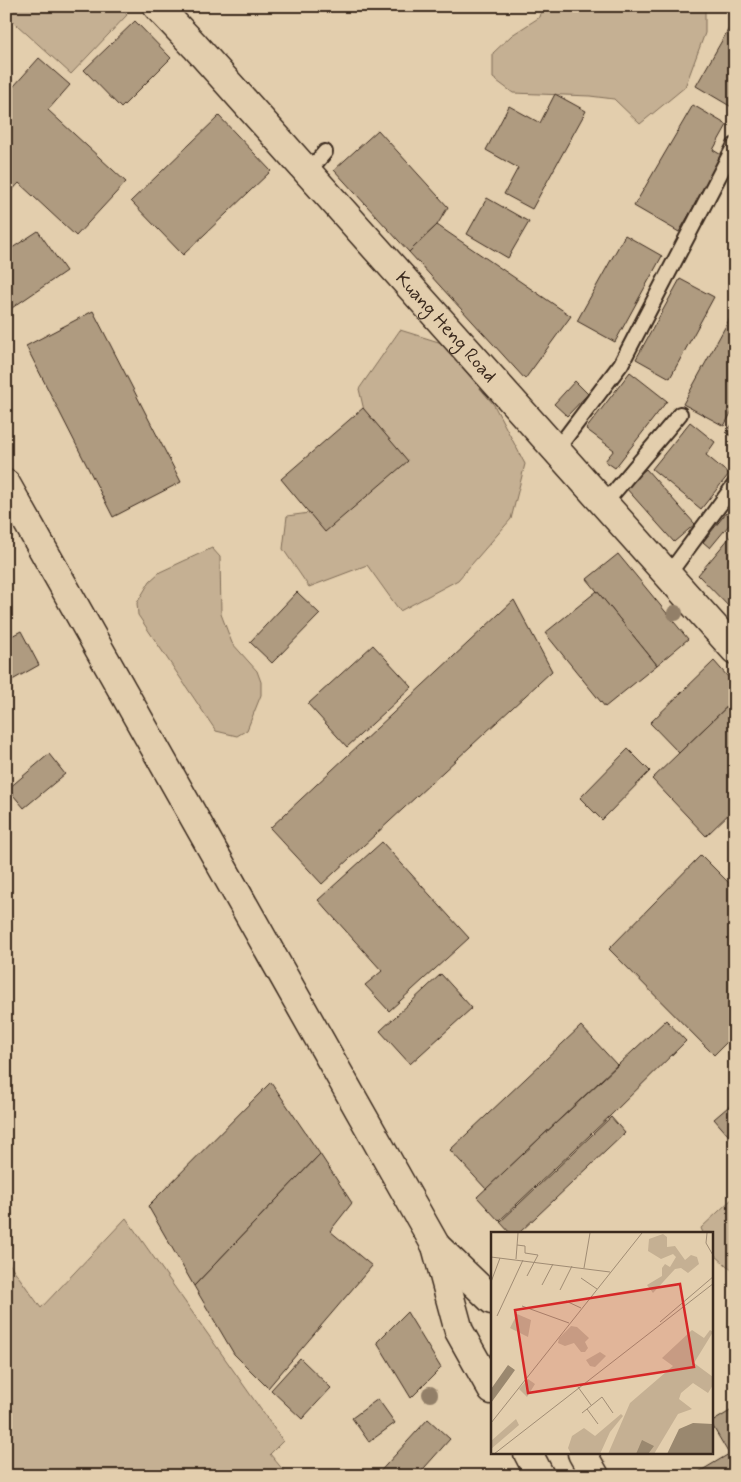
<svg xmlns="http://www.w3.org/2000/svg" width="741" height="1482" viewBox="0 0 741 1482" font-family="Mynerve,sans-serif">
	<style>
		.green { fill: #c5b093; stroke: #806d58 }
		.building { fill: #af9b80; stroke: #3b2a1e }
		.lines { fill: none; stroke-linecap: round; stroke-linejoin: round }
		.service-casing { stroke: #3b2a1e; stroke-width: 18 }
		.tertiary-casing { stroke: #3b2a1e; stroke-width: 31 }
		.primary-casing { stroke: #3b2a1e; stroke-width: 31 }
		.service { stroke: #e3cead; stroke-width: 14 }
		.tertiary { stroke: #e3cead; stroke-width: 28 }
		.primary { stroke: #e3cead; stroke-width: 28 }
		.tree { fill: #927f68 }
		.labels { text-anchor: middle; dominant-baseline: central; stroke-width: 4; stroke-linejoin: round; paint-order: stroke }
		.street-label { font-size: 19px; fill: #3b2a1e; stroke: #e3cead }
		.inset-road { fill: none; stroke: #a08c74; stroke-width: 1 }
		.view { fill: #d62828; fill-opacity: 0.15; stroke: #d62828; stroke-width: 2.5 }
		.inset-edge { fill: none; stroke: #3b2a1e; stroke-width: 2.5 }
	</style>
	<rect width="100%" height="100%" fill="#e3cead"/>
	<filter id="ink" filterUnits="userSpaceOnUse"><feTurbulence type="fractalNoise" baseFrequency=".02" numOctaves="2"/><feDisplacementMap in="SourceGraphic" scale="10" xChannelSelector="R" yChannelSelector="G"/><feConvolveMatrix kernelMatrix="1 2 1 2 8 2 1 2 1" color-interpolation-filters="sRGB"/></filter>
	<g filter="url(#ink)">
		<g class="green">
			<path d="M6 6H119L127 15 71 74 6 15Z"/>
			<path d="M543 6H703L705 9V33L685 87 640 124 614 99 590 96 513 93 493 78V53L512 35 540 17Z"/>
			<path d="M400 330 442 343 494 405 525 464 511 519 458 580 400 611 367 565 309 587 283 549 287 516 339 509 370 436 359 389Z"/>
			<path d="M212 548 220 557 221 614 232 643 257 671 261 682V695L247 730 237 736 216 731 138 615 137 603 150 581 160 572Z"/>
			<path d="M735 1196V1273L715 1255 712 1251V1233H703L701 1228Z"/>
			<path d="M126 1218 283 1441 270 1454 288 1476H6V1259L41 1308Z"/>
		</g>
		<g class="building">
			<path d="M135 21 171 58 121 108 84 70Z"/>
			<path d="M732 23 735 24V109L696 86Z"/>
			<path d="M39 58 70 85 48 110 126 182 76 236 19 183 6 197V95Z"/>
			<path d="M555 94 586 111 532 209 504 194 518 168 486 150 509 106 540 123Z"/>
			<path d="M693 105 727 125 713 150 723 156 679 232 634 206Z"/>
			<path d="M219 116 271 171 183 255 131 201Z"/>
			<path d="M378 130 448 207 437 225 409 252 334 170Z"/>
			<path d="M487 198 529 222 508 258 467 234Z"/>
			<path d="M437 225 571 316 525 379 409 252Z"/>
			<path d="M38 231 66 271 6 312V252Z"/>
			<path d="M625 235 662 256 615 342 577 321Z"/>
			<path d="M680 279 714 297 670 378 636 359Z"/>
			<path d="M735 309V406L724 426 683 404Z"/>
			<path d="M93 311 181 482 113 517 26 346Z"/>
			<path d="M630 372 667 401 615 468 605 461 614 450 586 429Z"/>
			<path d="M575 381 588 394 567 416 554 404Z"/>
			<path d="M363 408 408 461 325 532 281 479Z"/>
			<path d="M735 420V438L726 433Z"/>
			<path d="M690 422 715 442 706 455 729 474 701 509 652 469Z"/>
			<path d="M646 469 695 524 674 542 625 487Z"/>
			<path d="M726 513 734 519 710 548 703 542Z"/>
			<path d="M735 531V613L698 575Z"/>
			<path d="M618 554 688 639 657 665 587 579Z"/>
			<path d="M597 591 657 665 605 707 545 633Z"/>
			<path d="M297 592 320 614 272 663 250 642Z"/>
			<path d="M514 600 552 671 322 884 270 828Z"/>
			<path d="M21 631 39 665 7 683 12 691 6 694V639Z"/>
			<path d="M373 645 412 687 347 747 308 704Z"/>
			<path d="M714 661 735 685V699L679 753 650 723Z"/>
			<path d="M735 699V808L706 836 652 779Z"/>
			<path d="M628 749 650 771 602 820 580 798Z"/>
			<path d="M49 754 65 774 24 808 8 789Z"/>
			<path d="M382 842 469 938 389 1011 365 985 382 971 318 900Z"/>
			<path d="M701 855 735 889V1034L714 1055 609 949Z"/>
			<path d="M441 974 472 1008 410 1064 380 1031Z"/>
			<path d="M666 1020 686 1041 610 1116 499 1221 477 1197Z"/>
			<path d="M581 1026 617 1065 486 1189 450 1150Z"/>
			<path d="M271 1082 320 1154 194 1286 148 1206Z"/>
			<path d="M735 1101V1143L714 1119Z"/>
			<path d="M611 1117 625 1133 519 1233H510L500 1222Z"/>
			<path d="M320 1154 352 1203 330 1231 372 1266 268 1388 234 1354 194 1286Z"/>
			<path d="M407 1312 441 1368 411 1398 377 1342Z"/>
			<path d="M300 1358 331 1388 302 1419 271 1390Z"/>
			<path d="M378 1399 395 1423 369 1442 352 1418Z"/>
			<path d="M735 1408V1476H692L729 1454 712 1425V1422Z"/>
			<path d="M428 1419 450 1439 417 1476H376Z"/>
		</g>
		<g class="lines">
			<defs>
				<g id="service">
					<path d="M308 172 325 152"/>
					<path d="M557 449 621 364 735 145"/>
					<path d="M605 503 680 414"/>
					<path d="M668 575 735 484"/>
				</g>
				<g id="tertiary">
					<path id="s1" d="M157 6 195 46 735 650"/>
				</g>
				<g id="primary">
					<path d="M6 484 436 1246 459 1331 492 1390"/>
					<path d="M436 1246 492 1300"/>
					<path d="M528 1453 540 1476"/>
					<path d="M582 1453 595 1476"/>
				</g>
			</defs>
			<use href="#service" class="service-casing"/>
			<use href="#tertiary" class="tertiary-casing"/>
			<use href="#primary" class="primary-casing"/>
			<use href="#service" class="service"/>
			<use href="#tertiary" class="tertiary"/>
			<use href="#primary" class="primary"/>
		</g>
		<g class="tree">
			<circle cx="675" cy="613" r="8"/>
			<circle cx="430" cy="1394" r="8"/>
		</g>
	</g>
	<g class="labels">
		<g class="street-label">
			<text stroke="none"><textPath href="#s1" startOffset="432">Kuang Heng Road</textPath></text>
		</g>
	</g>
	<g transform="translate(491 1232)">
		<rect width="222" height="222" fill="#e3cead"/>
		<path d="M172 2 176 5V15L184 14 194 28 200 23 206 25 208 32 197 41 190 36 184 37 162 61 156 53 171 44V36L174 32 179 35 185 25 182 22 170 27 157 19 158 7ZM26 82 40 88 37 105 19 96ZM80 94 86 95 98 106 94 110 97 116 94 120H90L83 111 74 114 67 111 68 106ZM201 98 213 106 219 98 222 100 203 131 222 145V153L217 161 202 151 190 161 188 167 201 177 187 182 163 222H117L139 171 182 134 171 126ZM109 120 115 124 104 135 99 134 95 128ZM37 147 44 152 36 165 28 157ZM130 182 132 184 119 200 109 222H80L77 216 81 204 93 196 104 204ZM25 187 28 193 0 217V209Z" fill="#c5b093"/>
		<path d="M17 133 24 138 0 171V157ZM202 191 222 192V222H176L188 197ZM151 208 163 214 157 222H145Z" fill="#9a886f"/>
		<path class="inset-road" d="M216 1 215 11 223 25M26 13 34 14V21L47 23 36 44M0 25 119 40M25 27 27 1M93 36 99 1M90 46 106 57M0 50 9 26M51 53 62 32M69 58 81 34M75 69 90 76M31 74 78 91M6 84 32 28M169 90 223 44M87 155 100 173M96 177 107 192M91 181 111 165 122 181M0 191 151 1M3 222 223 51"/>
		<path class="view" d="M189 52 203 135 37 161 24 78Z"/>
		<rect width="222" height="222" class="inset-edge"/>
	</g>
	<rect width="741" height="1482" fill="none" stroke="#e3cead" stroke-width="25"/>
	<rect x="12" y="12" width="716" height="1457" fill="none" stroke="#3b2a1e" stroke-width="2" filter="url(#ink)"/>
</svg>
